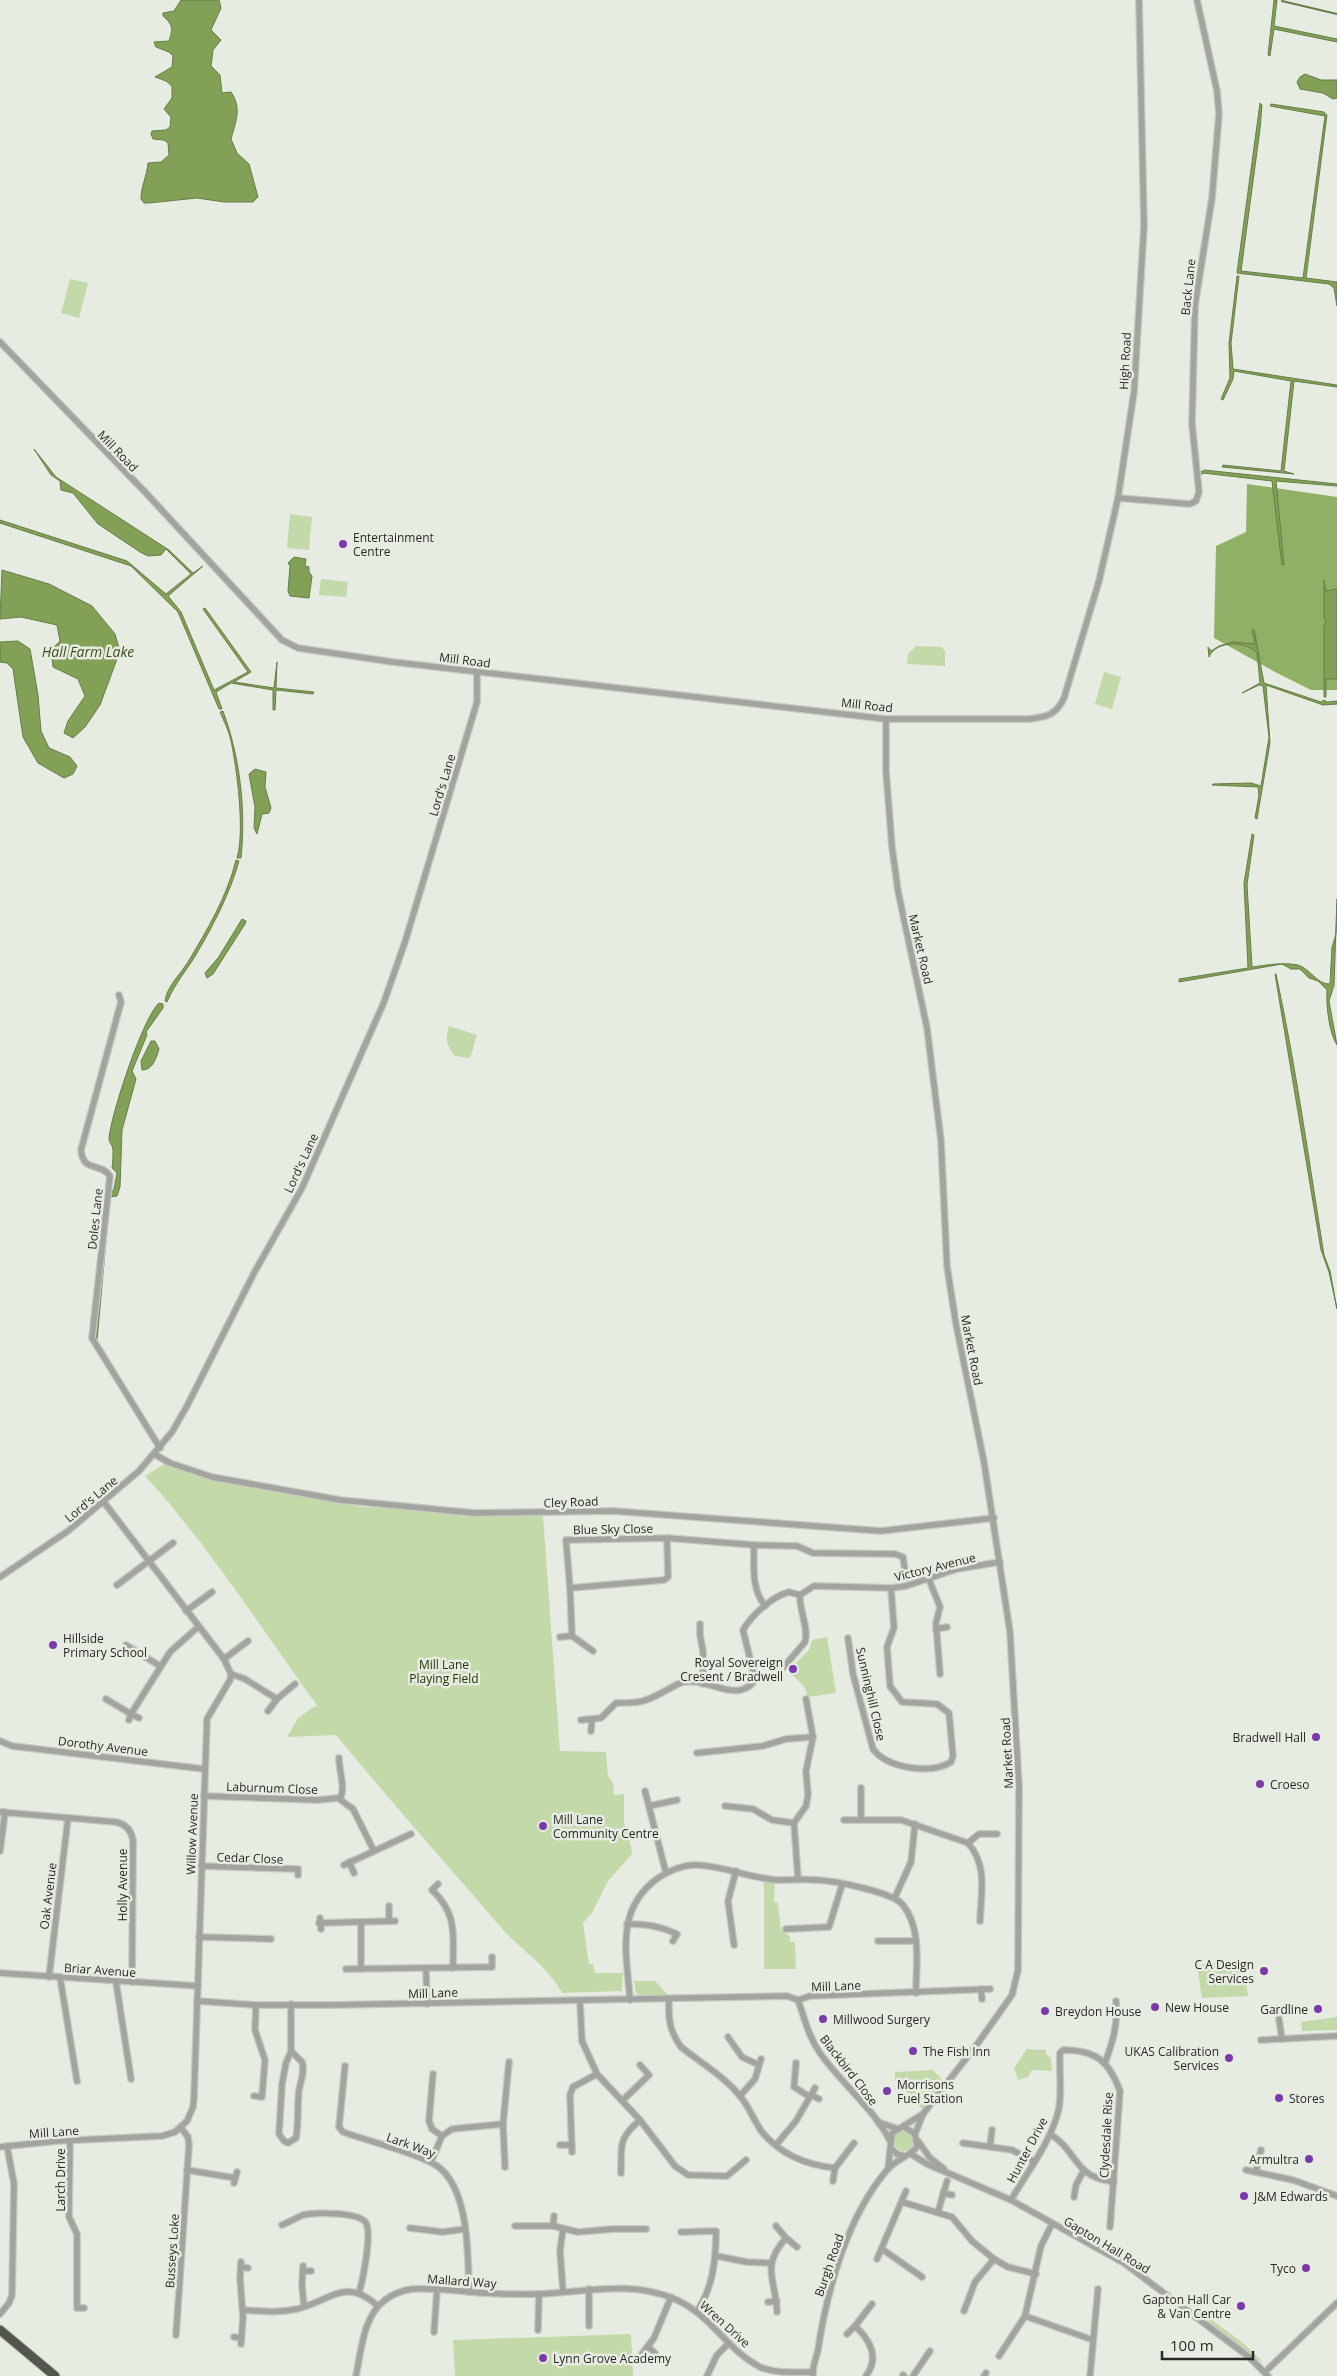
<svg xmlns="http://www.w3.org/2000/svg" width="1337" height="2376" viewBox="0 0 1337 2376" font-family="'Open Sans',sans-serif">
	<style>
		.green { fill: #c3d9a9 }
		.forest { fill: #90b165 }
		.water { fill: #82a156; stroke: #677d48 }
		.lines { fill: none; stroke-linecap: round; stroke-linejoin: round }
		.stream { stroke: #677d48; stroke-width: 2 }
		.minor-casing { stroke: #c5c9c0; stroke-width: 8 }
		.highway-casing { stroke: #c5c9c0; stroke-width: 11 }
		.minor { stroke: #a2a4a0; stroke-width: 5.5 }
		.highway { stroke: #52564e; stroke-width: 9 }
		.poi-dot { fill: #7c39ac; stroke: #e7ece2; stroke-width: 2 }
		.labels { text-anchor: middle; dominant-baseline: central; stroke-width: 5; stroke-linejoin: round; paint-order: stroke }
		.street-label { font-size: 12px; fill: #282926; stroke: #e7ece2 }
		.poi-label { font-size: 12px; fill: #282926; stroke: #e7ece2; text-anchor: start }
		.park-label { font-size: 12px; fill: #233600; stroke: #e7ece2 }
		.water-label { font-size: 14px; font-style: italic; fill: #3a4f18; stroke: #e7ece2 }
	</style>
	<rect width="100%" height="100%" fill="#e7ece2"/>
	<g class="green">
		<path d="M70 279 88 283 79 318 61 313Z"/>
		<path d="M290 514 312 517 309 550 287 548Z"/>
		<path d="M321 579 348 582 346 597 319 595Z"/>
		<path d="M916 646 942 647 945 651V666L907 664 908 654Z"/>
		<path d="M1104 672 1121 677 1112 709 1095 704Z"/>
		<path d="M449 1026 477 1035 470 1058 455 1056C446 1045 445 1040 449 1026Z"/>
		<path d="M164 1464 214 1480 361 1507 423 1510 488 1516H543L560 1751 606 1752 608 1776 613 1783 614 1795 624 1794V1822L631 1846 632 1854 608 1881 592 1913 583 1923 589 1964H593L595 1973H623L622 1991 562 1993C549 1968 524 1952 505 1932 448 1866 391 1802 336 1735L287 1737 298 1718 315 1706 319 1708C262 1630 210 1547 145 1476Z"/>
		<path d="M827 1637 836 1693 808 1697 804 1686 788 1671 809 1650 812 1640Z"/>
		<path d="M764 1882 775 1883 774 1902 778 1903 781 1930 790 1936V1942H795L796 1969H764Z"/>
		<path d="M1243 1959 1248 1996 1202 1998 1197 1965Z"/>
		<path d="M634 1981H655L669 1996H640L636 1993Z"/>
		<path d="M1337 2017V2030L1302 2031 1301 2022Z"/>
		<path d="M1027 2049 1046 2050V2054L1051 2058 1052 2071 1032 2070 1028 2077 1018 2080 1014 2068Z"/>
		<path d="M933 2070 945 2083 923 2110 895 2080V2072Z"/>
		<circle cx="904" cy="2141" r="10"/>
		<path d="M1193 2306 1243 2343 1263 2362 1257 2360 1200 2315Z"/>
		<path d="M631 2334 633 2376H455L453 2340Z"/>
	</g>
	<path class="forest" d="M1247 484 1337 497V690H1311L1275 672 1214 638 1216 546 1246 532Z"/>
	<g class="water">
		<path d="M181 0H219L221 8 211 30 221 40 213 50 211 66 220 75 222 93 231 92C242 108 236 121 231 139L237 153 249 164 258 197 253 202H224L197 198 149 203H144L141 199C141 186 147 176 148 163L161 162 169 155 168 143 164 140 153 139 151 134 152 131 166 130 170 127 171 117 164 109 172 98V86L166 81 155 77 172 67 173 56 169 52 156 47 154 42 169 41C173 28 173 25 163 16V13L174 11Z"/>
		<path d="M1274 0H1277L1274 26 1337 39V42L1274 29 1270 56 1268 55Z"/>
		<path d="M1305 74 1321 80H1337V98L1333 99 1323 93 1300 89 1297 82 1300 77Z"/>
		<path d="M1260 103 1262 105 1260 129 1241 271 1303 278 1325 116 1270 106 1271 104 1324 112 1327 115 1306 278 1337 282V306L1334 288 1329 284 1237 273Z"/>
		<path d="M1237 276H1239L1231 343 1233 369 1337 385V387L1294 381 1284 471 1294 474 1222 467 1223 465 1281 471 1291 381 1234 371 1233 379 1223 400 1221 399 1230 378 1229 343Z"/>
		<path d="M34 449 56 477 169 550 193 573 203 566 168 596 181 612 214 690 248 672 203 609 205 608 251 672 234 682 274 688 277 662 276 688 314 692 313 694 276 690 275 710H273V690L231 683 216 692 222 709H219L178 612 131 566 0 523V520L127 561 166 594 191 574 166 549 161 555 148 556 140 552 98 524 73 493 61 490 60 481 51 475Z"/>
		<path d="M1204 470 1337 484V486L1276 481 1284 565H1282L1272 481 1203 473 1199 477V473Z"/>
		<path d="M294 557 306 559 305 566 309 567V572L312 576 309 598 290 596 288 591 290 566 288 563Z"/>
		<path d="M2 570 49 584 92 606 115 634 120 651 100 705 85 727 73 738 64 733 68 721 85 696 78 679 53 667 51 650 60 641 57 625 21 617 0 619Z"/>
		<path d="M1324 580 1326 591 1337 589V679H1326V697H1324V625L1326 621 1324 618Z"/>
		<path d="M1254 629 1264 683 1321 702 1324 700 1327 702 1337 701V704L1323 705 1266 685 1270 743 1257 819 1255 818 1259 795 1258 787 1212 785 1213 784 1251 783 1261 786 1269 737 1263 686 1259 685 1242 693 1260 683 1257 653C1246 641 1216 640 1209 657L1208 647 1211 651 1219 646 1233 642 1255 644 1252 630Z"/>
		<path d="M18 641 30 649 38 695 41 731 49 748 70 757 77 766 73 774 64 778 38 763 23 737 13 669 7 663 0 662V642Z"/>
		<path d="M223 711C240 757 246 809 241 858H237C245 831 237 769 231 741 229 731 224 721 220 712Z"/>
		<path d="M255 769 266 772 265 787 271 808 269 813 262 814 257 834 254 828 255 807 249 774Z"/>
		<path d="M1252 834 1254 835 1247 885 1252 967C1268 965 1282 962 1298 965 1309 968 1318 985 1330 984L1332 947 1336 934 1337 899 1334 985 1329 1001 1337 1045C1329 1033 1326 1005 1327 990L1318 981 1309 978 1300 969H1291L1282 964 1179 982V979L1248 968 1244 883Z"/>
		<path d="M236 860 239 861C230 893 214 924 197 953 187 970 175 983 167 1002L165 1001C167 986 180 975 188 962 207 930 227 897 236 860Z"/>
		<path d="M242 919 246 921 245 924 213 974 207 978 205 973 218 958Z"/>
		<path d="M1275 974H1276C1296 1067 1309 1161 1324 1255L1330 1271 1337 1309 1329 1272 1321 1250Z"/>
		<path d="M159 1003 163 1004V1008L146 1032 147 1035 132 1071 136 1079 122 1130 120 1187 117 1196 110 1197 97 1340 95 1337 109 1195 114 1189 117 1173 112 1168C113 1162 113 1155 113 1150 113 1145 109 1143 109 1139 110 1117 143 1017 159 1003Z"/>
		<path d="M151 1041H155L159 1049C156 1058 153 1070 142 1070L141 1061Z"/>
	</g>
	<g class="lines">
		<path class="stream" d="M1282 1 1337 14"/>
		<defs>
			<g id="minor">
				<path d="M0 342 145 492 282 640 298 648 393 662 886 719H1029C1047 717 1056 715 1064 698L1099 581 1118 498 1134 392 1144 226 1139 0"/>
				<path d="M1118 498 1190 504 1196 501 1199 492 1192 424 1195 305 1212 198 1219 114 1217 91 1197 0"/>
				<path d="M886 719V771L892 847 898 891 927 1028 941 1141 947 1266 956 1324 984 1462 1010 1632 1019 1787 1018 1970 1012 1995 978 2043 923 2114 892 2133 888 2169"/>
				<path d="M119 995 121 1002 81 1150C83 1173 101 1162 110 1176L92 1338 160 1448"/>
				<path d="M154 1454 170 1463 212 1477 340 1500 474 1513 613 1511 881 1531 994 1518"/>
				<path d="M103 1501 224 1659 231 1674"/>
				<path d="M667 1538 668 1577 664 1580 570 1588 566 1540 667 1538 754 1545 797 1546 813 1553 895 1554 903 1557 906 1578"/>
				<path d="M754 1545C754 1567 751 1588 765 1606"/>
				<path d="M0 1577 68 1531 139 1471 172 1432 187 1406 254 1273 302 1188 384 1002 405 942 477 702V672"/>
				<path d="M928 1577 940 1607 936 1623 940 1674"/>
				<path d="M117 1585 173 1543"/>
				<path d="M570 1588 572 1636 593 1651"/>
				<path d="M789 1592 800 1595C799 1611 809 1627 805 1642L776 1676 761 1678 753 1671 743 1630C752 1615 771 1597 789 1592Z"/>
				<path d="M800 1595 814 1586 891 1588 906 1586 957 1569 1000 1562"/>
				<path d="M186 1611 212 1592"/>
				<path d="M700 1624V1635L703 1651V1684"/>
				<path d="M936 1629 947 1627"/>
				<path d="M560 1637 572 1636"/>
				<path d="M848 1638 853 1674 873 1749C887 1768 930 1775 951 1762L953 1756 949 1713 937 1704 902 1702 890 1686 887 1647 894 1628 891 1588"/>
				<path d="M126 1645 160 1666"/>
				<path d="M224 1659 248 1641"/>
				<path d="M231 1674 245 1679 277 1699"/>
				<path d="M106 1699 131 1714 170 1652 198 1627"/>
				<path d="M268 1711 277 1699 295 1684"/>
				<path d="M129 1720 131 1714 139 1718"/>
				<path d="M581 1720 601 1718 616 1703C637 1703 644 1703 663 1692 670 1689 677 1683 684 1682 709 1677 740 1707 757 1677"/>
				<path d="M591 1731 592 1720"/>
				<path d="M0 1741 12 1746 204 1769"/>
				<path d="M697 1753 763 1746 786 1739 813 1737"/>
				<path d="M339 1758C339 1772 346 1787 340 1799"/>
				<path d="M645 1791 666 1873"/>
				<path d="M203 1796 318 1800 338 1798 353 1809 374 1851"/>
				<path d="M649 1806 677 1800"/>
				<path d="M725 1806 753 1809 772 1820 794 1823 798 1879"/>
				<path d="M0 1812 116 1822C126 1824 131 1830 133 1840L132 1982"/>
				<path d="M861 1819V1788"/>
				<path d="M844 1820H901L968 1843C988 1866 981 1892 980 1921"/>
				<path d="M794 1823 806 1806 808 1795 806 1771 813 1737 806 1699"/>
				<path d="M968 1843 979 1834H997"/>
				<path d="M0 1851 5 1812"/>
				<path d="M349 1862 354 1873"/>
				<path d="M344 1865 411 1834"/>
				<path d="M201 1866 298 1869V1875"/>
				<path d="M438 1884 432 1890C458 1914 453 1936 453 1968"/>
				<path d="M895 1897 911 1862 915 1824"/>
				<path d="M389 1906V1921"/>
				<path d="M320 1918 321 1929"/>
				<path d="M319 1923 395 1921"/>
				<path d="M361 1923V1969"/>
				<path d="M627 1924C646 1924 660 1926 677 1934L673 1941"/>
				<path d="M786 1929 829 1927 842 1885"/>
				<path d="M199 1937 271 1939"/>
				<path d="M878 1941H916"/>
				<path d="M734 1945 728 1901 736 1871"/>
				<path d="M346 1969 492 1967V1957"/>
				<path d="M426 1969 427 2004"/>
				<path d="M0 1973 198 1986"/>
				<path d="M49 1977 68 1818"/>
				<path d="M60 1977 77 2081"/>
				<path d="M116 1982 131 2079"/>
				<path d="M981 1989 982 1999"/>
				<path d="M630 2000C627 1955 614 1910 658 1878 668 1871 685 1864 697 1865 725 1866 751 1879 779 1880 792 1880 804 1879 817 1880 835 1881 893 1892 903 1905 922 1929 916 1965 916 1993"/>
				<path d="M669 2000C668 2019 670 2032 681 2047 700 2062 725 2077 740 2096 749 2106 754 2121 762 2132 781 2155 806 2165 835 2168L854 2143"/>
				<path d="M798 2000 810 1996 990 1989"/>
				<path d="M798 2000C805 2019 808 2036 820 2053 840 2082 875 2110 890 2141"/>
				<path d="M197 2001 256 2005H334L787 1996 798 2000"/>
				<path d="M580 2001 582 2041 597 2074 640 2120 675 2166 688 2175 727 2176 746 2160"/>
				<path d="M1279 2019 1282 2039"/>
				<path d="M728 2037 742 2057 759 2065"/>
				<path d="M1261 2040 1337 2036"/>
				<path d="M291 2051 302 2062C305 2072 301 2080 299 2090 297 2106 299 2122 296 2138L288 2143 284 2141 279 2134 282 2084 286 2063 291 2051V2004"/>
				<path d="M796 2063 794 2087 810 2097"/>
				<path d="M1105 2063C1113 2041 1118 2025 1116 2001"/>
				<path d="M345 2066 339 2127 343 2132C371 2142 403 2149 430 2162 470 2179 468 2256 469 2292"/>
				<path d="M433 2074 429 2121 432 2129 442 2136"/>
				<path d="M811 2095 819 2099"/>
				<path d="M254 2096 262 2097 265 2060 255 2030 256 2005"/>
				<path d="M740 2096 755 2079 761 2059"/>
				<path d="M622 2101 649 2075 640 2065"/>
				<path d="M878 2122 898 2129"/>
				<path d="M915 2134 923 2114"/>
				<path d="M1050 2134C1069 2146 1070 2157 1085 2171 1093 2178 1103 2180 1114 2182"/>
				<path d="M70 2140 69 2211V2217L77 2234V2308H84"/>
				<path d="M918 2141 930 2158 944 2169"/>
				<path d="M963 2143 1012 2150 1033 2161"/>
				<path d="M560 2145H572"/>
				<path d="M776 2145 796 2121 815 2088"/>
				<path d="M990 2146 992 2130"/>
				<path d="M0 2147 57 2141 162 2136 175 2132 187 2121 193 2107 194 2097 207 1719 230 1680 231 1674"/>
				<path d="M891 2148 897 2154 905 2156"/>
				<path d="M572 2152 570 2095 573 2087 597 2074"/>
				<path d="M911 2154 927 2164 1011 2200 1124 2263 1249 2357 1268 2376"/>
				<path d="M431 2162 442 2136 452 2129 503 2124"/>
				<path d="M505 2167 503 2124 509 2062"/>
				<path d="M187 2170 235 2178"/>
				<path d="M1246 2170 1293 2180 1337 2196"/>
				<path d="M1256 2172 1261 2150"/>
				<path d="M621 2173C622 2145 617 2140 640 2120"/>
				<path d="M833 2181 835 2168"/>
				<path d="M234 2183 237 2172"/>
				<path d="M943 2193 952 2195"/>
				<path d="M1074 2197 1076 2185 1084 2170"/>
				<path d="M1011 2200C1027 2172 1052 2141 1059 2108 1062 2091 1059 2071 1060 2053L1063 2050C1096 2050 1109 2061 1120 2091L1110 2227"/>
				<path d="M902 2202 952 2217 972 2241 994 2259 1008 2267 1036 2274"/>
				<path d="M938 2212 947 2181"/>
				<path d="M282 2225C289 2222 296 2218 303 2215 315 2212 360 2212 366 2223 372 2234 363 2280 359 2292"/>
				<path d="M515 2226H553L578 2232 613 2229H646"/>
				<path d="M553 2226 554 2216"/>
				<path d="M776 2226 786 2238C760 2267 776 2279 777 2312"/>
				<path d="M410 2228 443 2232 465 2229"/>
				<path d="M563 2229 560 2251 563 2291"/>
				<path d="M681 2232 716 2231C716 2259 713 2288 697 2311"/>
				<path d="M786 2238 797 2247"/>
				<path d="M882 2249 922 2277"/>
				<path d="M716 2256 747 2262 770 2263"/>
				<path d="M877 2259 906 2191"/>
				<path d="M303 2266 302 2286 304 2306"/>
				<path d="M241 2267 248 2268"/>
				<path d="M303 2271H311"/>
				<path d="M768 2302 777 2301"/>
				<path d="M243 2310C261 2311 279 2313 297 2309 332 2300 345 2277 378 2306"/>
				<path d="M964 2311 975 2282 994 2259"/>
				<path d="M0 2314 9 2303 12 2295 14 2184 7 2146"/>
				<path d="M1025 2316 1093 2340"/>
				<path d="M589 2326V2289"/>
				<path d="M538 2330 539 2294"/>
				<path d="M434 2332 437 2289"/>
				<path d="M847 2334 855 2326"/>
				<path d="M176 2335 189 2145 188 2137 181 2128"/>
				<path d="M234 2337 241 2338"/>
				<path d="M241 2344 243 2317 240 2278 241 2262"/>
				<path d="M648 2347 655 2353"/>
				<path d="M642 2354 654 2338 671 2297"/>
				<path d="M999 2356 1025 2316 1041 2246 1052 2224"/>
				<path d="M1265 2372 1337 2303"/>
				<path d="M903 2375 904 2376"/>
				<path d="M356 2376C361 2352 363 2316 385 2300 393 2294 403 2290 413 2289 437 2287 460 2292 484 2293 502 2294 520 2295 537 2294 582 2293 628 2280 672 2298 711 2313 725 2349 760 2367 776 2374 796 2372 813 2372"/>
				<path d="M707 2376 717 2355 729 2343"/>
				<path d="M813 2376C812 2367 816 2359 818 2350 827 2290 847 2217 887 2170 896 2159 909 2157 917 2147L915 2134 904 2127"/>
				<path d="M866 2376C880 2357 870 2340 855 2326L872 2304"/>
				<path d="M913 2376 930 2351"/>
				<path d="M984 2376 986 2373"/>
				<path d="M1090 2376 1098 2289"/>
			</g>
			<path id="highway" d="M0 2330 55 2376"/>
		</defs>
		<use href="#minor" class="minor-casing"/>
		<use href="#highway" class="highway-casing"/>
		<use href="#minor" class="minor"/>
		<use href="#highway" class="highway"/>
	</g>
	<g class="poi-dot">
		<circle cx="343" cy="544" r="5"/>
		<circle cx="53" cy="1645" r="5"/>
		<circle cx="793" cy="1669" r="5"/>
		<circle cx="1316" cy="1737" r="5"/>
		<circle cx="1260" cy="1784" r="5"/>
		<circle cx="543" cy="1826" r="5"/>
		<circle cx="1264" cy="1971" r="5"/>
		<circle cx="1155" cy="2007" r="5"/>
		<circle cx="1318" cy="2009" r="5"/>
		<circle cx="1045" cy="2011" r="5"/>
		<circle cx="823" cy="2019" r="5"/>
		<circle cx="913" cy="2051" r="5"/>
		<circle cx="1229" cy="2058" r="5"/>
		<circle cx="887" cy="2091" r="5"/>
		<circle cx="1279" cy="2098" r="5"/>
		<circle cx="1309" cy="2159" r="5"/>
		<circle cx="1244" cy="2196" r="5"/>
		<circle cx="1306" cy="2268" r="5"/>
		<circle cx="1241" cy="2306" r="5"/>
		<circle cx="543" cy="2358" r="5"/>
	</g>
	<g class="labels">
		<g class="street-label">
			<text transform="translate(1188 287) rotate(-84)">Back Lane</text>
			<text transform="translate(1125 361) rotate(-87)">High Road</text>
			<text transform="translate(118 451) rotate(46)">Mill Road</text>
			<text transform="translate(465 660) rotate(7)">Mill Road</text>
			<text transform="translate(867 705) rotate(6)">Mill Road</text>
			<text transform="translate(442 785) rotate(-73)">Lord's Lane</text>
			<text transform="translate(921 949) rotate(77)">Market Road</text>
			<text transform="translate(301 1163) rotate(-65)">Lord's Lane</text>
			<text transform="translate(95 1219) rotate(-84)">Doles Lane</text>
			<text transform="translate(972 1350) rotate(79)">Market Road</text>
			<text transform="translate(91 1499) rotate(-40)">Lord's Lane</text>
			<text transform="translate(571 1502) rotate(-2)">Cley Road</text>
			<text transform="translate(613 1529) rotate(-1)">Blue Sky Close</text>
			<text transform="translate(935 1567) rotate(-14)">Victory Avenue</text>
			<text transform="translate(871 1694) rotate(77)">Sunninghill Close</text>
			<text transform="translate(103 1746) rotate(7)">Dorothy Avenue</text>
			<text transform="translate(1007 1753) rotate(-93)">Market Road</text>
			<text transform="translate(272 1788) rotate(2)">Laburnum Close</text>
			<text transform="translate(192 1834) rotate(-88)">Willow Avenue</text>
			<text transform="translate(250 1858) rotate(2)">Cedar Close</text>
			<text transform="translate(122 1885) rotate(-90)">Holly Avenue</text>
			<text transform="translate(48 1896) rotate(-83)">Oak Avenue</text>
			<text transform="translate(100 1970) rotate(4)">Briar Avenue</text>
			<text transform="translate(836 1986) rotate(-2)">Mill Lane</text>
			<text transform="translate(433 1993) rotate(-2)">Mill Lane</text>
			<text transform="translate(849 2070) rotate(52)">Blackbird Close</text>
			<text transform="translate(54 2132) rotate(-4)">Mill Lane</text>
			<text transform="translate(1106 2135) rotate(-87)">Clydesdale Rise</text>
			<text transform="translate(411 2145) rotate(20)">Lark Way</text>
			<text transform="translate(1027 2150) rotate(-62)">Hunter Drive</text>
			<text transform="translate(60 2180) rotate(-90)">Larch Drive</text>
			<text transform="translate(1107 2245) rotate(31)">Gapton Hall Road</text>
			<text transform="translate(172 2251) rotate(-86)">Busseys Loke</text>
			<text transform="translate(829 2265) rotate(-71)">Burgh Road</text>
			<text transform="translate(462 2281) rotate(4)">Mallard Way</text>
			<text transform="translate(725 2324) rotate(42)">Wren Drive</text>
		</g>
		<g class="poi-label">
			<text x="353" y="537">Entertainment<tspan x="353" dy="14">Centre</tspan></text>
			<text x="63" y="1638">Hillside<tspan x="63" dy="14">Primary School</tspan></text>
			<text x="783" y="1662" text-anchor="end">Royal Sovereign<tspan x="783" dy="14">Cresent / Bradwell</tspan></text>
			<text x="1306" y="1737" text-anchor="end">Bradwell Hall</text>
			<text x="1270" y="1784">Croeso</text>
			<text x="553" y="1819">Mill Lane<tspan x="553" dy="14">Community Centre</tspan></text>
			<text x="1254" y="1964" text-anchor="end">C A Design<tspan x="1254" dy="14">Services</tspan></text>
			<text x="1165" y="2007">New House</text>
			<text x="1308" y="2009" text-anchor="end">Gardline</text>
			<text x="1055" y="2011">Breydon House</text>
			<text x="833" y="2019">Millwood Surgery</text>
			<text x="923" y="2051">The Fish Inn</text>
			<text x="1219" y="2051" text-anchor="end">UKAS Calibration<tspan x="1219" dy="14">Services</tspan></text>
			<text x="897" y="2084">Morrisons<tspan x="897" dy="14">Fuel Station</tspan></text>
			<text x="1289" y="2098">Stores</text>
			<text x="1299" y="2159" text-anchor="end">Armultra</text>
			<text x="1254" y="2196">J&amp;M Edwards</text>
			<text x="1296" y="2268" text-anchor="end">Tyco</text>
			<text x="1231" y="2299" text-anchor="end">Gapton Hall Car<tspan x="1231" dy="14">&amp; Van Centre</tspan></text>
			<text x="553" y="2358">Lynn Grove Academy</text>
		</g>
		<g class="park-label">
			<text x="444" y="1664">Mill Lane<tspan x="444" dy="14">Playing Field</tspan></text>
		</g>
		<g class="water-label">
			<text x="88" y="651">Hall Farm Lake</text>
		</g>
	</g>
	<path d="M1162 2351v8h91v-8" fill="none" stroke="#282926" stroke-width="2.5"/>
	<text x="1170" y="2351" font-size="15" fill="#282926" stroke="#e7ece2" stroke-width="4" paint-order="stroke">100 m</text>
</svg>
